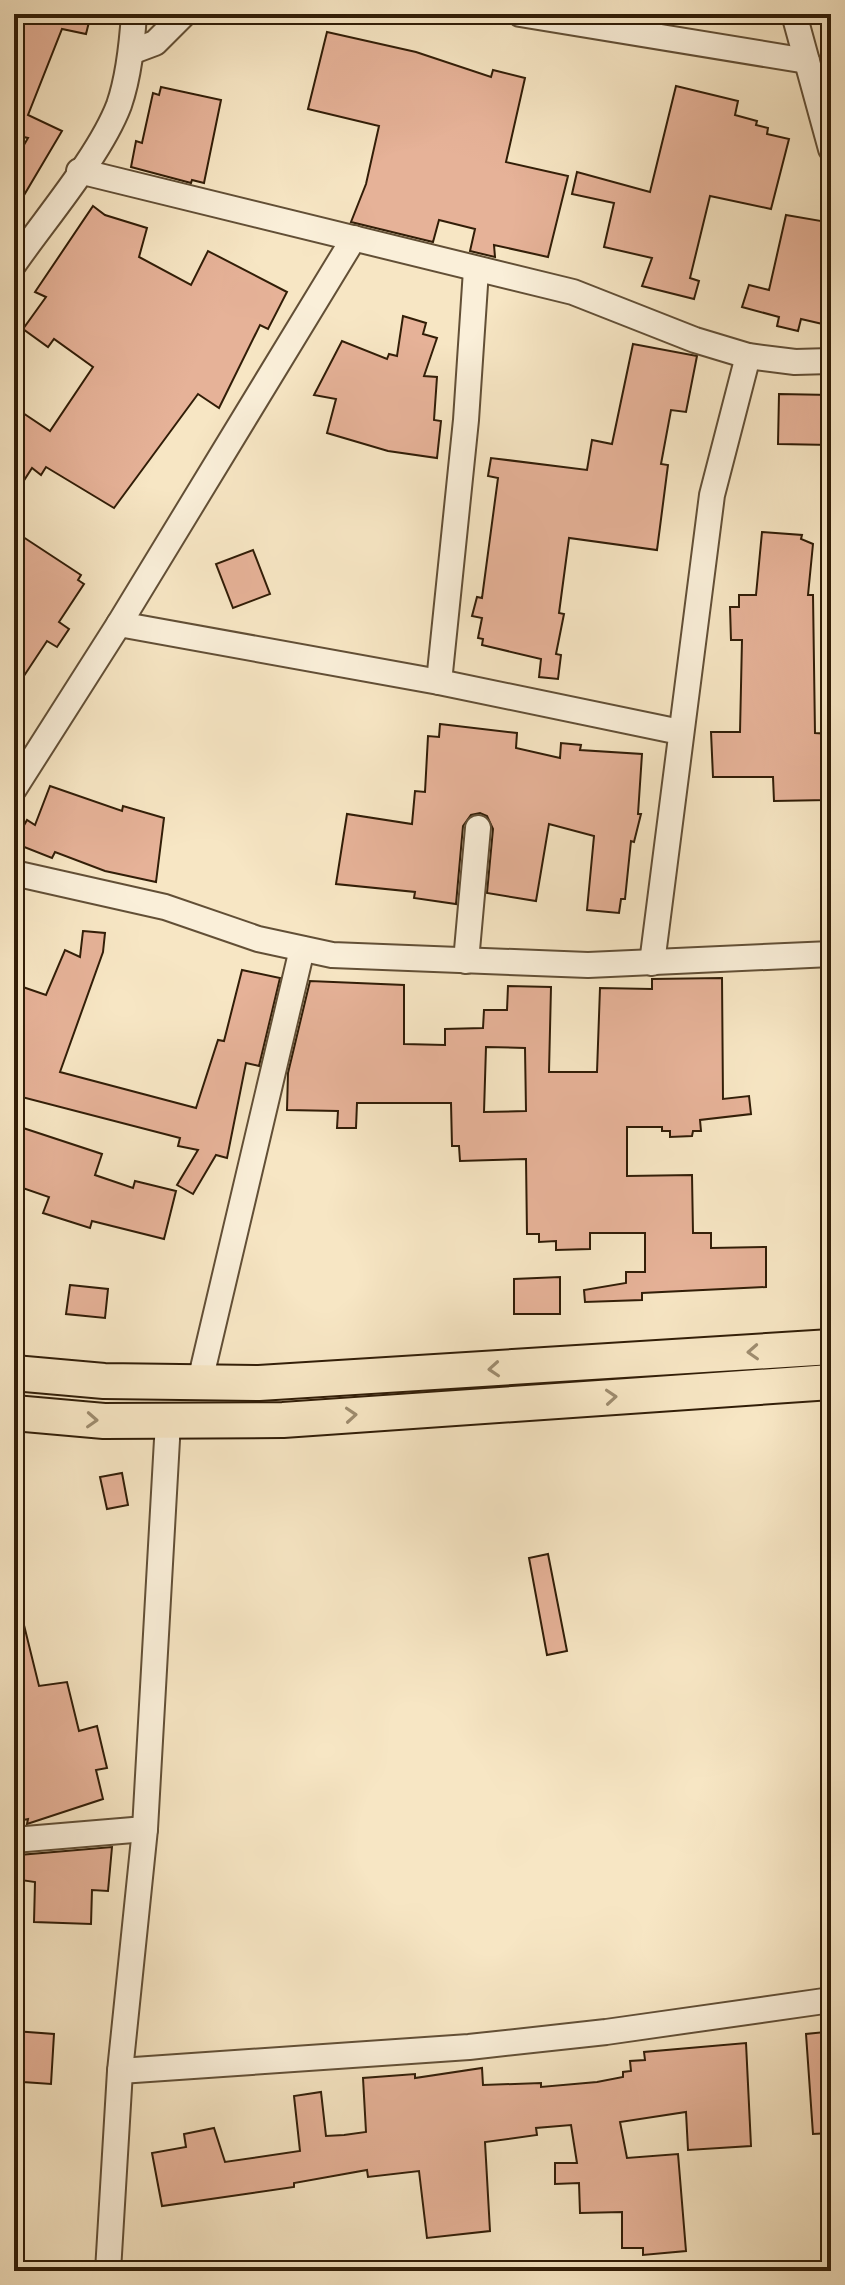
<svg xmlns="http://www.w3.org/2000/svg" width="845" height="2285" viewBox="0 0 845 2285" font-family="Alegreya,serif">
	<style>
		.building { fill: #e6b298; stroke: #311d07; stroke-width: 2; fill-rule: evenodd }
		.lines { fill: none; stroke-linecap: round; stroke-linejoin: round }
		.minor-casing { stroke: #624f36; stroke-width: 28 }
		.highway-casing { stroke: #311d07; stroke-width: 38 }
		.minor { stroke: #faefd9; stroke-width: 24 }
		.highway { stroke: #f7e6c4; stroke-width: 34 }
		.oneway { stroke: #9e8c6f }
	</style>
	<rect width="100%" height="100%" fill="#f7e6c4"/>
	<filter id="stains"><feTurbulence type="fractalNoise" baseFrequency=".0025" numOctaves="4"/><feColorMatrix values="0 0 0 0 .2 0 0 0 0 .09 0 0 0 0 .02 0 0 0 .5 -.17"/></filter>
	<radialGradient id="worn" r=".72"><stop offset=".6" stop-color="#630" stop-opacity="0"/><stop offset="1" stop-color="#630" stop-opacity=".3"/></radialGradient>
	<g class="building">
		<path d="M14 14H91L86 34 62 29 28 115 62 131 14 212V162L28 138 19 136 14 146Z"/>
		<path d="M327 32 416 52 491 77 493 70 525 78 506 162 568 176 548 257 494 245 495 257 470 251 475 229 439 220 433 242 351 222 366 184 379 126 308 109Z"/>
		<path d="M676 86 738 101 735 115 757 121 756 125 768 128 767 134 789 139 771 209 710 196 690 278 699 281 694 299 642 286 652 258 604 247 614 203 572 194 577 172 650 192Z"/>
		<path d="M161 87 221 100 204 183 192 180 191 183 131 167 136 141 142 143 153 93 159 95Z"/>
		<path d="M93 206 105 215 147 228 139 257 191 285 208 251 287 292 268 329 260 325 219 408 198 394 114 508 46 467 41 475 32 468 14 496V407L50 431 93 367 54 339 48 347 23 329 46 297 35 292Z"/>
		<path d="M786 215 827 222 831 250V326L801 319 798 331 777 326 779 317 742 307 749 285 769 290Z"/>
		<path d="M403 316 426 323 423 334 437 338 424 376 437 377 434 420 441 421 437 458 388 451 327 433 336 399 314 395 342 341 387 359 389 354 397 356Z"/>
		<path d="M633 344 697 356 686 412 671 410 661 464 668 465 657 550 569 538 559 613 564 614 556 654 561 655 558 679 539 677 541 659 482 645 483 639 478 638 482 618 472 616 477 597 482 598 498 478 488 476 491 458 587 470 592 440 612 444Z"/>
		<path d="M779 394 831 395V445L778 444Z"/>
		<path d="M14 531 81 575 78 580 84 584 59 622 69 629 57 647 47 641 14 691Z"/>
		<path d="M762 532 802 535 801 539 813 544 808 595H813L815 733 831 734V799L828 800 774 801 773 777H713L711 732H740L742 640H731L730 607H739V595H756Z"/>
		<path d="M253 550 270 594 233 608 216 564Z"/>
		<path d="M440 724 517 733 516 748 560 758 561 743 581 745 580 750 642 754 638 814H641L634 842 631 841 625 899H621L619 913 587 910 594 836 549 824 536 901 487 893 493 829 487 816 480 813 471 815 463 826 456 904 414 898 415 892 336 884 347 814 412 824 415 791 425 792 428 736 439 737Z"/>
		<path d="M50 786 122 811 123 806 164 818 156 882 105 871 55 852 52 858 14 843 27 820 35 825Z"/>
		<path d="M83 931 105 933 103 952 60 1072 196 1108 218 1040 224 1041 242 970 280 978 259 1066 246 1063 227 1158 216 1155 193 1194 177 1185 198 1150 178 1146 180 1138 14 1095V984L46 995 65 950 80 957Z"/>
		<path d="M722 978 723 1099 749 1096 751 1114 700 1120 701 1131H693L692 1136 670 1137V1131H662V1127H627V1176L692 1175 693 1233H711V1248L766 1247V1287L642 1293V1300L585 1302 584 1290 626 1283V1272H645V1233H590V1249L556 1250V1241L539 1242V1234H527L526 1159 460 1161 459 1146H452L451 1103H357L356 1128H337L338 1111 287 1110 288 1073 310 981 404 985V1044L445 1045V1029L483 1028 484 1010H507L508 986 551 987 549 1072H597L600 988 652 989V979ZM486 1047 525 1048 526 1111 484 1112Z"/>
		<path d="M14 1125 102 1154 95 1175 133 1188 135 1181 176 1191 164 1239 92 1221 90 1228 43 1213 49 1197 14 1185Z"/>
		<path d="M560 1277V1314H514V1279Z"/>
		<path d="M70 1285 108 1289 105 1318 66 1314Z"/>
		<path d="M122 1473 128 1505 107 1509 100 1477Z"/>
		<path d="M548 1554 567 1651 547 1655 529 1558Z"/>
		<path d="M21 1613 39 1686 67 1682 79 1731 97 1726 107 1768 96 1770 103 1799 27 1824 28 1819 14 1822V1614Z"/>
		<path d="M112 1847 108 1891 92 1890 91 1924 34 1922 35 1882 14 1879 19 1855Z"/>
		<path d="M14 2031 54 2034 51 2084 23 2082 24 2070 14 2069Z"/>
		<path d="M825 2032 831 2133 813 2134 806 2034Z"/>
		<path d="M746 2043 751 2146 688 2150 686 2112 620 2122 627 2158 678 2154 686 2251 643 2255V2248H622V2212L580 2213 579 2183 555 2184V2163H577L571 2125 536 2128 537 2135 485 2142 490 2231 427 2238 419 2171 368 2177 367 2170 294 2183V2187L162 2206 152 2153 186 2147 184 2134 214 2128 225 2162 300 2151 294 2096 321 2092 326 2136 344 2135 366 2132 363 2078 415 2074V2078L482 2068 483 2085 541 2083V2087L597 2082 623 2077V2072L631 2071 630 2061 645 2060 644 2052Z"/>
	</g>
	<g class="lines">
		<defs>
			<g id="minor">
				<path d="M520 14 807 61"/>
				<path d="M794 14 831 149"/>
				<path d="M131 52 155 43 184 14"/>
				<path d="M79 171 573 292 695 340 748 356 795 362 831 361"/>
				<path d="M14 264C46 218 100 155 119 105 129 76 132 44 134 14"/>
				<path d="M119 624 439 682 680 732"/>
				<path d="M439 682 466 420 476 270"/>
				<path d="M14 789 119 624 354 238"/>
				<path d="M14 873 165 907 258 939 332 955 588 965 831 954"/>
				<path d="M466 961 478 828"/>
				<path d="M652 963 712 495 748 356"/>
				<path d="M200 1381 302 949"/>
				<path d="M14 1840 145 1829"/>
				<path d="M120 2071 469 2047 606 2032 831 2000"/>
				<path d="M108 2271 120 2071 145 1829 168 1422"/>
			</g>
			<g id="highway">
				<path d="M14 1373 104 1381 259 1383 831 1347"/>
				<path d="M14 1413 104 1421 283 1420 831 1382"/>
			</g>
		</defs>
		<use href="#minor" class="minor-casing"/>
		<use href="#highway" class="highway-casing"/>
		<use href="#minor" class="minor"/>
		<use href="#highway" class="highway"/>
	</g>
	<defs><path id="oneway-chevron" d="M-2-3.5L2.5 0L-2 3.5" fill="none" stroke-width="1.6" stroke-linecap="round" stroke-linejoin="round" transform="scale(2)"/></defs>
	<g class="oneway">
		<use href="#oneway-chevron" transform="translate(753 1352) rotate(177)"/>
		<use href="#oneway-chevron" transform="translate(494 1369) rotate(176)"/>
		<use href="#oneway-chevron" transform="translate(611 1397) rotate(-4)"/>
		<use href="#oneway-chevron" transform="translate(351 1415) rotate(-4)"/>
		<use href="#oneway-chevron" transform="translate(92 1420) rotate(3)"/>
	</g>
	<rect width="845" height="2285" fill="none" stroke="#f7e6c4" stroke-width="48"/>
	<rect x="16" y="16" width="813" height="2253" fill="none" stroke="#311d07" stroke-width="4"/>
	<rect x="24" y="24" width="797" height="2237" fill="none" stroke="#311d07" stroke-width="2"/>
	<rect width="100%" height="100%" filter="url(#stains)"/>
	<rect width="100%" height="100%" fill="url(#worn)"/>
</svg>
